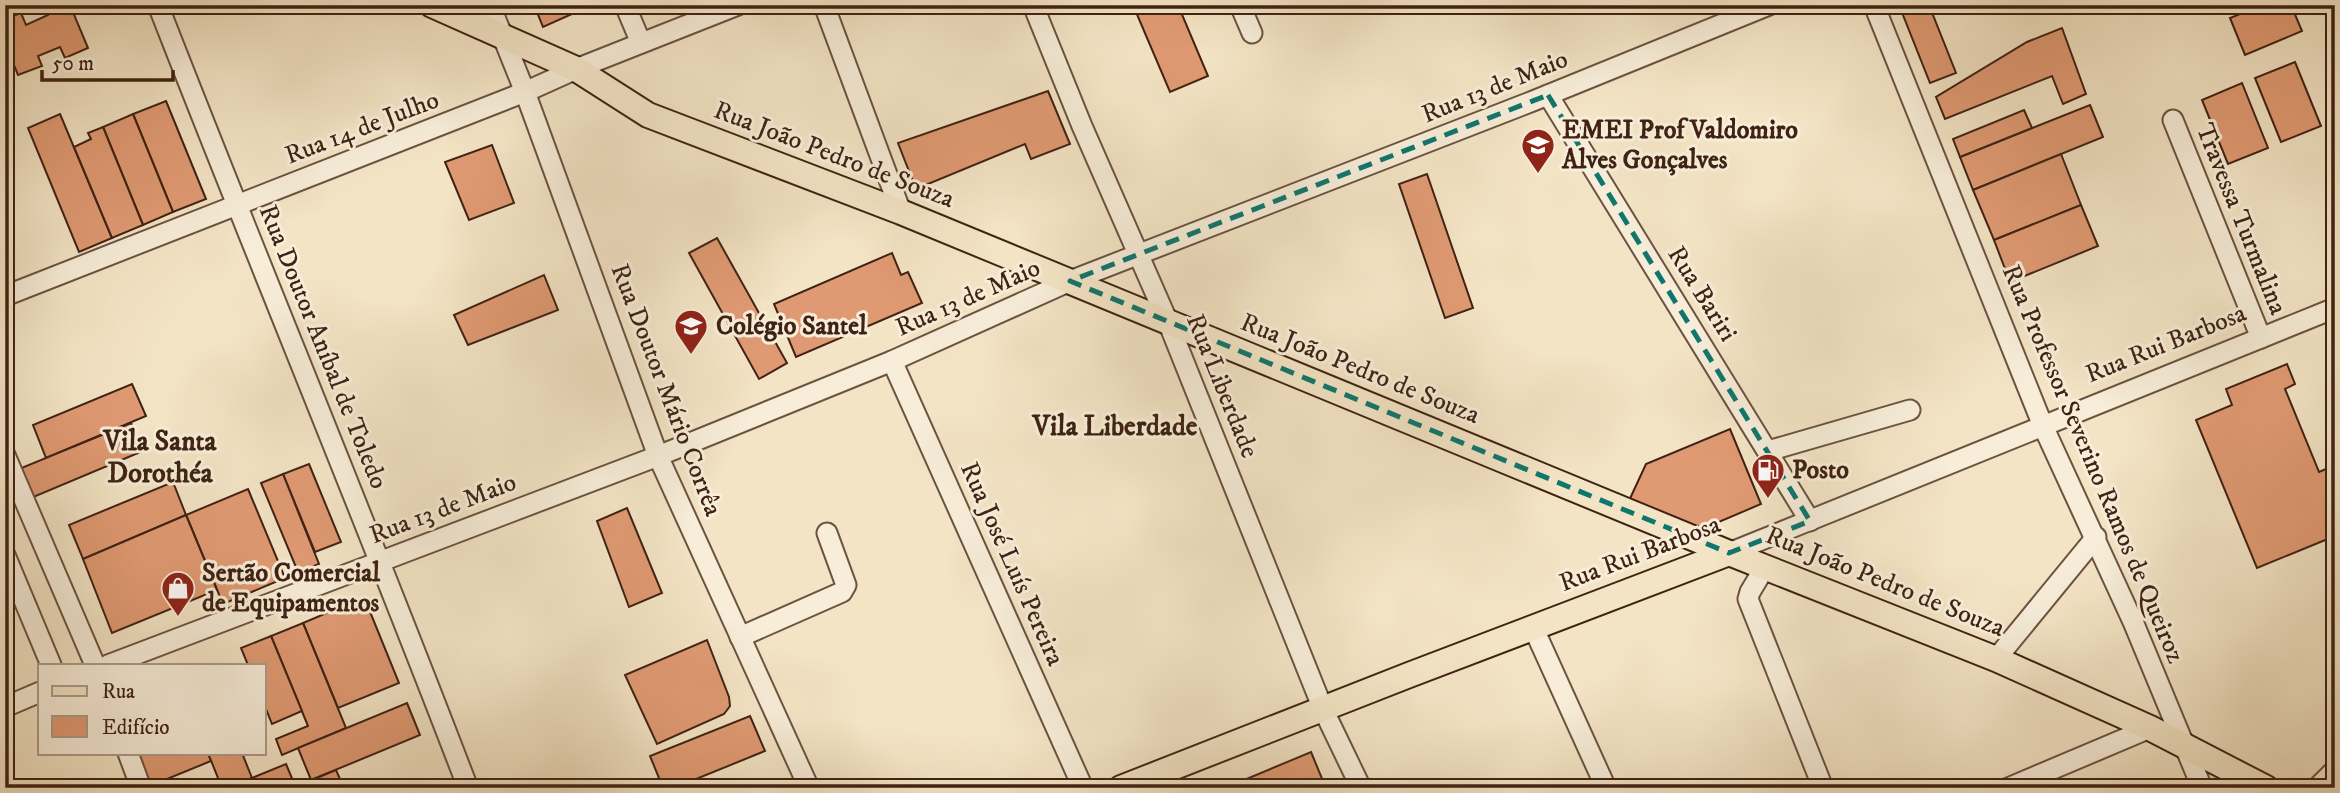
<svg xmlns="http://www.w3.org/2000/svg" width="2340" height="793" viewBox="0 0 2340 793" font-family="'IM FELL DW Pica',serif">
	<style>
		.building { fill: #e09a73; stroke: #3f2213; stroke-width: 2 }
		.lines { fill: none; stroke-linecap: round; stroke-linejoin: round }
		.minor-casing { stroke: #6c5240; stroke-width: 23 }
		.major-casing { stroke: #3f2213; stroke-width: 28 }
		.minor { stroke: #f7edd9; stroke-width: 19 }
		.major { stroke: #f3e4c5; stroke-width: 24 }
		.marked { fill: none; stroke: #0f766e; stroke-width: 5; stroke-dasharray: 14 9; stroke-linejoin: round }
		.labels { text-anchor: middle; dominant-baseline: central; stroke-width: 6; stroke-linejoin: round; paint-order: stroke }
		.street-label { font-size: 26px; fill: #3f2213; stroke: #f7edd9 }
		.poi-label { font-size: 26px; font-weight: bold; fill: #3f2213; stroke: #f7edd9; text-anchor: start }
		.neighbourhood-label { font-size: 28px; font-weight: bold; fill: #3f2213; stroke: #f7edd9 }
	</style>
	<rect width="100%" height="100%" fill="#f3e4c5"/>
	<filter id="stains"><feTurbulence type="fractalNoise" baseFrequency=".00286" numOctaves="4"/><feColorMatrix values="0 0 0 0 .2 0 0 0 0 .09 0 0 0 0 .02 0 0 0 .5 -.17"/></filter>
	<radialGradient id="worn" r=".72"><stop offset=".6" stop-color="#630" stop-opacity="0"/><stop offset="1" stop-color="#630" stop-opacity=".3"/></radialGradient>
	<g class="building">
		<path d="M44 5H70L88 48 65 58 60 47 38 56 42 66 18 75 5 43V19L21 13 26 25 48 15Z"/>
		<path d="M534 5H592L543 27Z"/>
		<path d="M1133 5H1178L1208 76 1170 92Z"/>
		<path d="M1899 5H1929L1956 73 1930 83Z"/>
		<path d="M2262 5H2291L2302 31 2245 55 2230 18Z"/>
		<path d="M2062 28 2086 94 2063 104 2052 76 1945 119 1936 97 2027 42Z"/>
		<path d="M2295 62 2321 126 2281 142 2255 78Z"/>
		<path d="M2242 83 2268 148 2228 164 2202 100Z"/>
		<path d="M1048 91 1070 144 1031 159 1025 144 916 189 898 143Z"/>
		<path d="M166 101 206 199 173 212 133 114Z"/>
		<path d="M2090 105 2103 137 1973 190 1960 157Z"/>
		<path d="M2024 110 2032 128 1960 157 1953 139Z"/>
		<path d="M60 114 112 238 79 252 28 128Z"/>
		<path d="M133 114 173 212 143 225 103 127Z"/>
		<path d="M103 127 143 225 112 238 74 147 91 139 88 133Z"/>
		<path d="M492 145 514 203 469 220 445 162Z"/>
		<path d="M2061 154 2081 205 1994 240 1973 190Z"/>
		<path d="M1427 174 1473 308 1445 318 1399 184Z"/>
		<path d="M2081 205 2098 246 2010 282 1994 240Z"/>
		<path d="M717 238 787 363 759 379 689 253Z"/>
		<path d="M892 253 901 275 908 272 922 303 796 357 774 304Z"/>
		<path d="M5 259 14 279 5 282Z"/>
		<path d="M544 275 558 310 468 345 454 315Z"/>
		<path d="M2287 364 2295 384 2285 389 2319 472 2333 466 2335 469V536L2257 568 2196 420 2232 405 2226 389Z"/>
		<path d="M132 384 146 416 46 458 33 425Z"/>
		<path d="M131 423 143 451 31 498 19 469Z"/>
		<path d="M1730 429 1761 504 1693 533 1627 505 1646 464Z"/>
		<path d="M309 464 341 542 315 552 283 474Z"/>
		<path d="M283 474 319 564 298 572 261 483Z"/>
		<path d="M173 482 186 515 83 559 69 525Z"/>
		<path d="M248 489 285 578 223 604 186 515Z"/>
		<path d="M627 508 662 593 629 607 597 521Z"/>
		<path d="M186 515 217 590 112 633 83 559Z"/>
		<path d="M364 597 399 683 338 708 303 623Z"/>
		<path d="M303 623 346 728 282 755 276 739 308 726 271 636Z"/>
		<path d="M271 636 302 711 272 724 264 704V665H248L241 648Z"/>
		<path d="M707 640 729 697 730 706 724 714 657 744 625 675Z"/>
		<path d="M407 703 420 735 311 780 298 748Z"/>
		<path d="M750 716 765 751 674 788H663L650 756Z"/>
		<path d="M1311 752 1323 781 1307 788H1225Z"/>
		<path d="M136 753H208L211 761 150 786Z"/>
		<path d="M208 753H242L252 778 230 788H222Z"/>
		<path d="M286 764 296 788H230L252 778Z"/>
		<path d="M336 770 344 788H296L295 787Z"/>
	</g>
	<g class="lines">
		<defs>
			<g id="minor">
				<path d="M158 5C260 267 368 526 468 788"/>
				<path d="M490 5 525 92 658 456 809 788"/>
				<path d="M625 5 641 43"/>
				<path d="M824 5 901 212"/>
				<path d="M1033 5 1082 126 1168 322 1323 709 1361 788"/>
				<path d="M1240 5 1252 33"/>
				<path d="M1874 5 2043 426 2134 624 2202 788"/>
				<path d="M1548 95 1810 521"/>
				<path d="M2173 120 2261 338"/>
				<path d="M5 296 525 92 576 69 738 5"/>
				<path d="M892 361 1083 788"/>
				<path d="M1768 451 1910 410"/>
				<path d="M5 455 95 665"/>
				<path d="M1729 553 2335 308"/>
				<path d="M5 555 51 665"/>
				<path d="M1765 567 1750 592 1748 599 1823 788"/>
				<path d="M1533 627 1606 788"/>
				<path d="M740 637 842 592 846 585 827 533"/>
				<path d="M1996 659 2096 537"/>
				<path d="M108 665 658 456 892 361 1070 281 1533 101 1769 5"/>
				<path d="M5 707 40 692"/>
				<path d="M128 753 141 788"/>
				<path d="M2008 788 2150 728"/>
				<path d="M2317 788 2335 770"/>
			</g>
			<g id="major">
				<path d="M432 5 576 69 648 115 901 212 1729 553 1996 659 2150 728 2266 788"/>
				<path d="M1121 788 1409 675 1729 553"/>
			</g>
		</defs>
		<use href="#minor" class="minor-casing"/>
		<use href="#major" class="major-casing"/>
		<use href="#minor" class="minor"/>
		<use href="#major" class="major"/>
	</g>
	<path class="marked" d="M1548 95 1810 521 1729 553 1070 281Z"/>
	<defs>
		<symbol id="school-pin" viewBox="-11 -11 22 30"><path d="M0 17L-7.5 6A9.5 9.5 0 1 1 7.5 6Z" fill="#8f2418" stroke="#f7edd9"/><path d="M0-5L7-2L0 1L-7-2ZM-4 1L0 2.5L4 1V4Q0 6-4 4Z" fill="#fff"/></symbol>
		<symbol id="fuel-pin" viewBox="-11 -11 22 30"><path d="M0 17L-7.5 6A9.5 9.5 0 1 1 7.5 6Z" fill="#8f2418" stroke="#f7edd9"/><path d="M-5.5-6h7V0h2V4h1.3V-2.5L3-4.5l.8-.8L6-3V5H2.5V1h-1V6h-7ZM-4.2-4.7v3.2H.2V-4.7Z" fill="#fff"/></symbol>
		<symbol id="shop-pin" viewBox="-11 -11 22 30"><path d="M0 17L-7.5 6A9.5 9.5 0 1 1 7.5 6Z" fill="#8f2418" stroke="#f7edd9"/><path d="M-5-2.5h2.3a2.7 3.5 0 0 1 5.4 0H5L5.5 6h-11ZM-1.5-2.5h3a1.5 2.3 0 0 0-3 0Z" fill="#fff"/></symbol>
	</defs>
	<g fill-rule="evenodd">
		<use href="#school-pin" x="1519" y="126" width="38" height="52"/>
		<use href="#school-pin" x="672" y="307" width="38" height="52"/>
		<use href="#fuel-pin" x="1749" y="451" width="38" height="52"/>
		<use href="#shop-pin" x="159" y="569" width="38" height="52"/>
	</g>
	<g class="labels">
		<g class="street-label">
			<text transform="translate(1495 87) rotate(-22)">Rua 13 de Maio</text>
			<text transform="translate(362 128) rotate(-21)">Rua 14 de Julho</text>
			<text transform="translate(834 155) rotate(21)">Rua João Pedro de Souza</text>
			<text transform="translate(2241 219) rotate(68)">Travessa Turmalina</text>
			<text transform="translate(1702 294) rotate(58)">Rua Bariri</text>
			<text transform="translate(968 298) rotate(-24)">Rua 13 de Maio</text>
			<text transform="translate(2166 344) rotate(-22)">Rua Rui Barbosa</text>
			<text transform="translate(323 347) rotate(68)">Rua Doutor Aníbal de Toledo</text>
			<text transform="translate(1360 369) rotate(22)">Rua João Pedro de Souza</text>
			<text transform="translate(1222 386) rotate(68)">Rua Liberdade</text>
			<text transform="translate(666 390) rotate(69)">Rua Doutor Mário Corrêa</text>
			<text transform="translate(2093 464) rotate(67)">Rua Professor Severino Ramos de Queiroz</text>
			<text transform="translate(443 509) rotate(-21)">Rua 13 de Maio</text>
			<text transform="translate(1640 554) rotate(-21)">Rua Rui Barbosa</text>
			<text transform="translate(1012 564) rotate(66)">Rua José Luís Pereira</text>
			<text transform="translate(1885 582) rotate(22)">Rua João Pedro de Souza</text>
		</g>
		<g class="poi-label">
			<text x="1562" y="130">EMEI Prof Valdomiro<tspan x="1562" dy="30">Alves Gonçalves</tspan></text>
			<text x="716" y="326">Colégio Santel</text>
			<text x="1792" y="470">Posto</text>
			<text x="202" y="573">Sertão Comercial<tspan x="202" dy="30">de Equipamentos</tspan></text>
		</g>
		<g class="neighbourhood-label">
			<text x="1115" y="426">Vila Liberdade</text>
			<text x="160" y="441">Vila Santa<tspan x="160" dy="32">Dorothéa</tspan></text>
		</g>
	</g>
	<rect width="2340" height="793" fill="none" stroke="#f3e4c5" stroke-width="28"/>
	<rect x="7" y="7" width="2326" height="779" fill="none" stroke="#3f2213" stroke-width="3.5"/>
	<rect x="14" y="14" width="2312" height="765" fill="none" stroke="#3f2213" stroke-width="2"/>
	<rect x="38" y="664" width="228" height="91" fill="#f7edd9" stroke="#ad9c8a" stroke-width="2"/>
	<rect x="52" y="686" width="35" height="10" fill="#f3e4c5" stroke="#ad9c8a" stroke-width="2"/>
	<text x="102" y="698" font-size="21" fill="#3f2213">Rua</text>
	<rect x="52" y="716" width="35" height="21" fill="#e09a73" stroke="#ad9c8a" stroke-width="2"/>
	<text x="102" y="734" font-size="21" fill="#3f2213">Edifício</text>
	<path d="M42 70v10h131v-10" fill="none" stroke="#3f2213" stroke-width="3.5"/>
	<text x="52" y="70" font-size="21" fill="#3f2213" stroke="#f7edd9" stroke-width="5" paint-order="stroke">50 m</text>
	<rect width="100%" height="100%" filter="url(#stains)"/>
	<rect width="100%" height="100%" fill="url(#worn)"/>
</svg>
